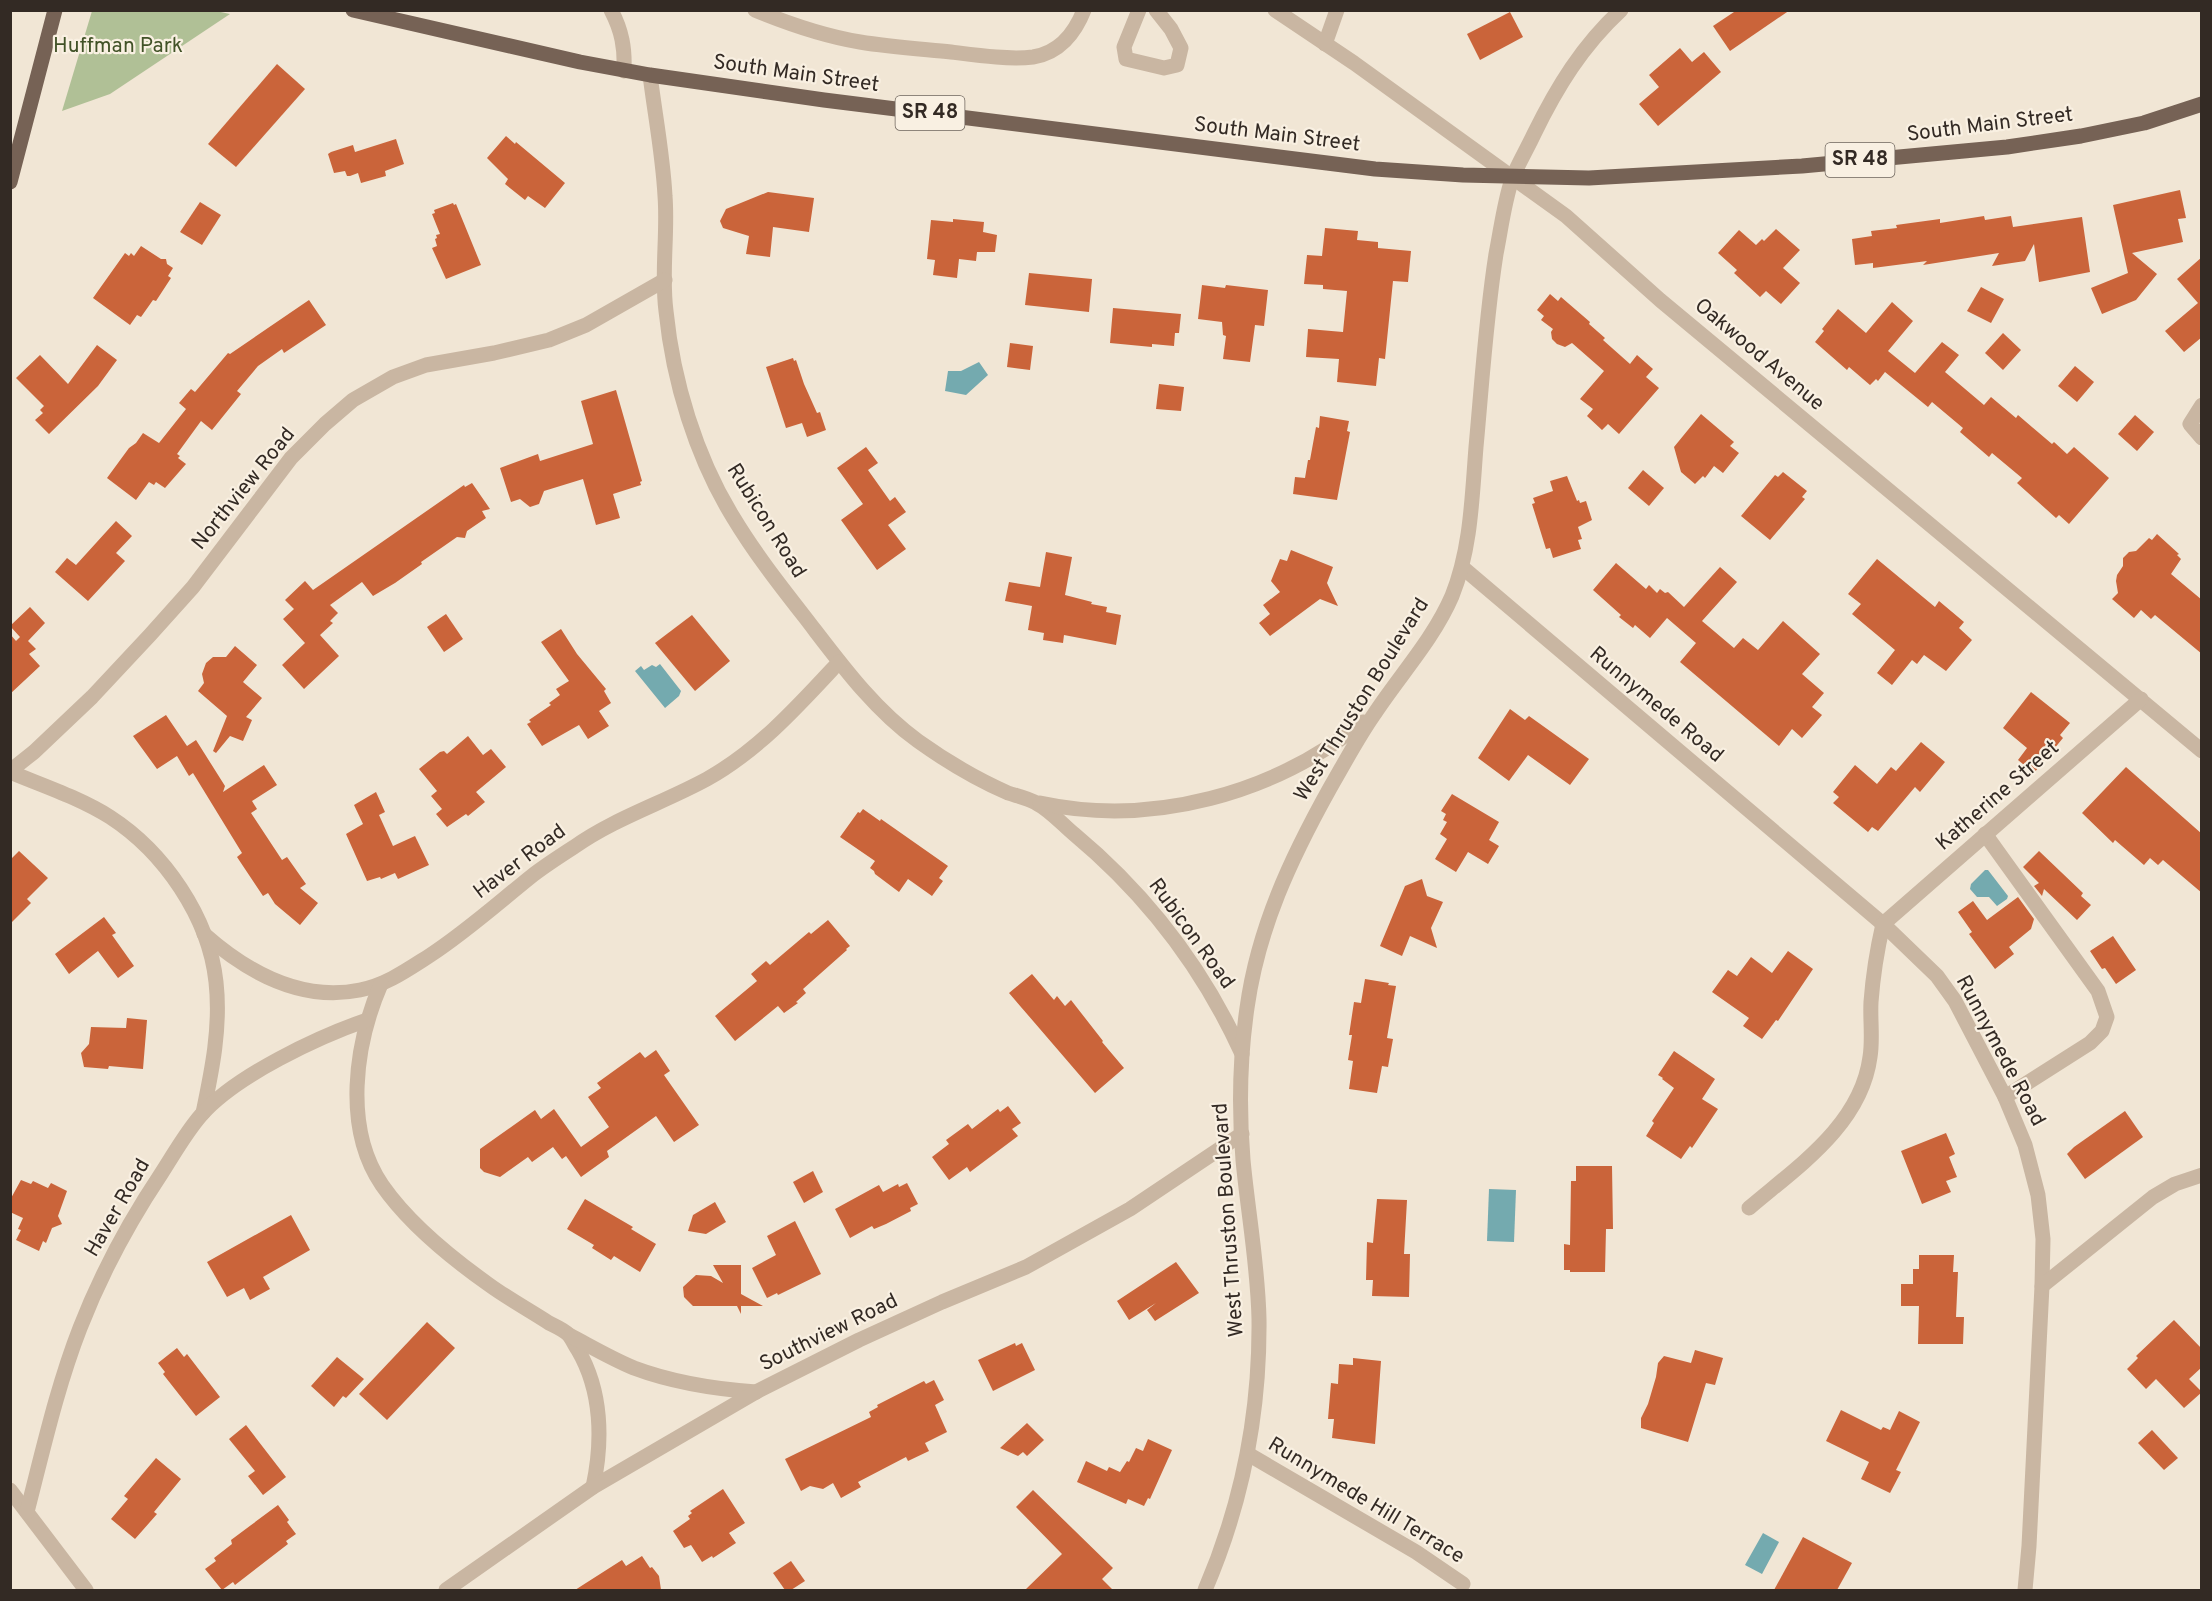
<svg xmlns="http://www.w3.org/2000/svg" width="2212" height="1601" viewBox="0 0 2212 1601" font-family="Overpass,sans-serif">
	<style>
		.green { fill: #b0c096 }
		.water { fill: #74aaaf }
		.building { fill: #ca643a }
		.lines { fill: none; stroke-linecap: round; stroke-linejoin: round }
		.minor { stroke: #c9b6a2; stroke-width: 15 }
		.major { stroke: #766255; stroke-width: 15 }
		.labels { text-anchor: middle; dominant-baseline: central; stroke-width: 4.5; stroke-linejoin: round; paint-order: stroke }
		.shield { fill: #f9f0e2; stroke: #6e655d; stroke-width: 1.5 }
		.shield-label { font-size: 20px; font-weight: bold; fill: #332a24 }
		.park-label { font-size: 21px; fill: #415227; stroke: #f9f0e2 }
		.street-label { font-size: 21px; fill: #332a24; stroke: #f9f0e2 }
	</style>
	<rect width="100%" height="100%" fill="#f1e6d5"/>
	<path class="green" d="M216 11 230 14 110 94 62 111 92 11Z"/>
	<g class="water">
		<path d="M979 362 988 375 966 395 945 391 948 371H961Z"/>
		<path d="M660 664 681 691 679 696 665 708 635 671 641 666 644 670 652 665 656 667Z"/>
		<path d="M1985 870H1988L2008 896 2007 899 1997 906 1989 897H1977L1970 889 1971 884Z"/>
		<path d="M1489 1189 1516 1190 1514 1242 1487 1241Z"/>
		<path d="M1763 1533 1779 1542 1762 1574 1745 1565Z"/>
	</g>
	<g class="building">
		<path d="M1737 10H1790L1730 51 1713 26Z"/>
		<path d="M1510 12 1523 37 1480 60 1467 34Z"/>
		<path d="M1680 48 1692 62 1704 52 1721 72 1658 126 1639 104 1659 87 1649 75Z"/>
		<path d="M277 64 305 89 236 167 208 144Z"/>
		<path d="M506 136 515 144 516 142 565 183 545 208 528 196 525 200 505 184 508 179 487 158Z"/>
		<path d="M396 139 404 164 385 171 386 176 361 183 358 173 350 176H347L345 171 334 173 328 154 331 152 353 145 355 152Z"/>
		<path d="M2180 190 2186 218 2178 219 2183 242 2132 253 2157 274 2136 300 2102 314 2091 288 2128 273 2113 205Z"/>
		<path d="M768 192 814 198 809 232 773 227 770 257 746 254 749 236 723 228 720 221 726 209Z"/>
		<path d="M200 202 221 215 202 245 180 232Z"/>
		<path d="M453 203 454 205 456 204 481 265 446 279 432 248 437 246 435 239 437 238 436 235 440 234 432 214 435 213 434 210Z"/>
		<path d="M1984 216 1985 220 2011 216 2013 227 2082 217 2090 272 2039 282 2034 244 2025 261 1992 266 1999 253 1923 265 1927 261 1873 268V263L1855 265 1852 239 1872 236 1871 231 1897 228 1896 225 1940 219V223Z"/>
		<path d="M953 219 984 222 983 232 997 235 995 252H977L976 261 959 259 957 278 933 275 935 260 927 259 931 220 953 222Z"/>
		<path d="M1325 228 1358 231 1357 240 1378 242V248L1411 251 1408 282 1393 281 1385 359 1379 358 1376 386 1337 382 1339 359 1306 357 1308 329 1343 332 1347 291 1323 289V285L1304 284 1307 255 1322 256Z"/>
		<path d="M1776 229 1800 250 1783 268 1800 283 1781 304 1766 291 1760 297 1734 273 1737 270 1718 253 1739 230 1756 245 1762 239 1764 241Z"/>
		<path d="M141 246 161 259H166L167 264 173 268 168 276 171 278 156 301 153 300 141 317 137 315 130 325 93 298 125 253 129 256 131 253 134 256Z"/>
		<path d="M2202 257V337L2184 352 2165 331 2198 303 2177 279Z"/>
		<path d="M1029 273 1092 279 1089 312 1025 305Z"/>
		<path d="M1202 285 1225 288 1226 285 1268 290 1264 326 1255 325 1250 362 1223 359 1226 336 1223 335 1222 322 1198 319Z"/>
		<path d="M1981 287 2004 299 1991 323 1967 311Z"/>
		<path d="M1550 294 1558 301 1561 297 1590 322 1589 324 1605 338 1603 340 1630 364 1637 355 1653 369 1646 377 1659 388 1619 434 1608 424 1602 430 1587 416 1593 409 1580 399 1604 371 1572 343 1565 347 1557 344 1552 339 1551 332 1553 329 1541 320 1544 316 1537 310Z"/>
		<path d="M309 300 326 325 284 353 282 349 258 366 237 391 241 394 212 430 201 421 177 454 180 456 178 458 186 464 165 488 156 482 154 485 149 482 136 500 107 478 129 448 136 443 143 433 159 443 186 409 179 403 191 389 195 392 228 353 230 354Z"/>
		<path d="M1892 302 1913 321 1888 351 1915 373 1942 342 1959 355 1945 372 1984 405 1991 397 2016 418 2018 415 2052 444 2054 442 2067 454 2074 447 2109 478 2069 524 2059 515 2056 518 2017 483 2022 478 1992 453 1989 457 1960 432 1963 428 1932 402 1928 407 1885 372 1878 381 1876 379 1870 385 1849 367 1847 370 1815 342 1824 331 1822 329 1838 309 1866 333Z"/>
		<path d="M1113 308 1181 314 1179 333H1175L1174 346 1152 344V347L1110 343Z"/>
		<path d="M2003 333 2021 350 2003 370 1985 353Z"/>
		<path d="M1010 343 1033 346 1030 370 1007 367Z"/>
		<path d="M97 345 117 360 98 386 49 434 35 420 43 413 40 410 44 406 16 378 40 355 68 384Z"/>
		<path d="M793 358 794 361 796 360 804 384 817 413 820 412 826 430 807 437 802 423 786 428 766 367Z"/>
		<path d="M2075 366 2094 382 2077 402 2058 386Z"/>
		<path d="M1159 384 1184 387 1181 411 1156 409Z"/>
		<path d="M616 390 642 481 640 482 641 485 613 494 620 518 596 525 583 479 544 491 539 504 530 507 520 499 511 502 500 468 538 454 540 461 593 444 581 401Z"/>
		<path d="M1701 414 1734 442 1730 446 1739 453 1723 473 1714 466 1705 478 1703 476 1695 484 1681 472 1674 447Z"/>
		<path d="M2135 415 2154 432 2137 451 2118 434Z"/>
		<path d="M1320 416 1349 421 1347 431 1350 432 1337 500 1293 494 1295 477 1305 478 1308 460H1310L1316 427 1319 428Z"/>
		<path d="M866 447 878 463 868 470 890 501 895 497 906 512 888 525 906 549 877 570 841 520 863 504 837 468Z"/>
		<path d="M1643 470 1664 488 1649 506 1628 488Z"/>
		<path d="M1783 472 1807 491 1802 497 1805 499 1770 540 1741 516 1775 475 1778 477Z"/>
		<path d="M1567 476 1577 501 1579 500 1580 503 1586 501 1592 520 1578 527 1582 539 1578 540 1581 549 1553 558 1550 548 1546 549 1532 504 1535 503 1533 498 1553 491 1550 481Z"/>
		<path d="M472 483 490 509 482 511 486 518 467 531 465 538 457 537 421 562 422 564 395 583 373 596 362 582 330 605 338 613 330 621 333 623 320 635 339 656 304 689 282 665 305 643 283 619 294 609 285 600 305 581 313 590 464 485 465 487Z"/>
		<path d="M116 521 132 536 116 553 125 561 88 601 55 572 67 558 76 565Z"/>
		<path d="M2157 534 2179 554 2177 555 2181 559 2171 574 2202 600V654L2155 615 2151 619 2141 610 2134 618 2112 599 2118 593 2116 581 2117 575 2123 566V558L2129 552 2136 551 2149 538 2152 540Z"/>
		<path d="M1291 550 1333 567 1327 583 1338 606 1320 599 1270 636 1259 623 1270 614 1263 605 1280 592 1271 581 1280 559 1287 561Z"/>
		<path d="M1046 552 1072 557 1065 595 1092 602 1091 604 1107 607 1106 612 1121 615 1116 645 1064 635 1063 643 1043 640 1044 633 1028 630 1032 606 1005 601 1009 582 1040 587Z"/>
		<path d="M1877 559 1935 607 1939 601 1964 622 1959 628 1972 640 1946 671 1924 655 1917 664 1912 660 1892 685 1877 673 1895 650 1852 614 1861 604 1848 594Z"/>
		<path d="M1616 563 1646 589 1649 585 1657 593 1660 589 1665 593 1668 592 1684 607 1720 567 1737 582 1702 621 1734 648 1743 638 1758 650 1783 621 1820 654 1802 674 1824 693 1812 707 1822 715 1802 738 1792 729 1779 746 1680 662 1696 643 1667 618 1650 638 1635 625 1633 628 1619 617 1621 615 1593 590Z"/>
		<path d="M30 607 45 623 28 641 36 649 29 654 40 666 10 694V634L16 641 20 637 10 626Z"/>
		<path d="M446 614 463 639 444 652 427 627Z"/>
		<path d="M692 615 730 661 695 691 655 643Z"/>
		<path d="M561 629 577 654 606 689 604 691 611 703 599 711 609 726 588 739 579 725 542 746 527 724 531 722 529 720 551 705 549 703 560 695 556 689 569 681 541 642Z"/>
		<path d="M235 646 257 665 243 682 262 698 246 717 252 720 243 741 230 736 216 753 213 751 227 716 198 691 204 683 202 674 206 663 213 657H226Z"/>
		<path d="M2031 692 2070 723 2060 735 2063 738 2034 773 2018 760 2027 748 2003 728Z"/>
		<path d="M1510 709 1525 720 1529 716 1589 759 1570 785 1528 755 1509 781 1478 758Z"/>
		<path d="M166 715 187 746 196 740 225 786 223 792 264 765 277 785 252 801 257 809 251 813 282 860 287 857 306 884 300 888 318 903 300 925 275 904 268 893 263 896 237 857 242 853 193 773 189 776 177 756 157 769 133 736Z"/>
		<path d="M468 736 483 755 491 749 506 767 476 792 485 802 468 816 466 814 447 827 436 814 442 809 431 796 437 791 419 769 440 752 444 751 447 754Z"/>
		<path d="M1921 742 1945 762 1920 792 1915 787 1878 831 1872 827 1868 832 1833 803 1839 797 1833 792 1855 765 1877 784 1891 767 1896 771Z"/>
		<path d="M2126 767 2202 834V893L2163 860 2158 865 2150 858 2144 865 2115 840 2113 843 2082 813Z"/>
		<path d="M376 792 385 812 379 815 393 846 415 836 429 865 398 879 395 873 381 879 380 877 367 881 346 834 363 824 354 805Z"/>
		<path d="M1452 794 1499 822 1489 840 1499 846 1488 864 1468 852 1456 872 1435 859 1447 839 1440 834 1447 822 1443 820 1446 814 1441 811Z"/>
		<path d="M863 809 880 821 881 819 948 866 939 878 943 881 932 896 908 879 899 892 875 874 874 871 870 868 875 861 840 837 858 812 860 813Z"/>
		<path d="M19 851 48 878 27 899 31 903 10 924V860Z"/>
		<path d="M2039 851 2083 893 2081 896 2091 905 2077 920 2044 889 2042 896 2034 886 2039 883 2023 867Z"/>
		<path d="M1422 879 1427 896 1443 902 1431 928 1437 948 1410 936 1402 956 1380 946 1405 886Z"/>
		<path d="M2018 897 2034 919 2031 929 2009 947 2014 954 1995 969 1969 934 1972 932 1958 912 1973 901 1987 920Z"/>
		<path d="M104 917 116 933 112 935 134 966 118 978 98 951 69 974 55 954Z"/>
		<path d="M828 920 850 946 846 949 847 950 803 989 806 993 796 1002 798 1003 784 1013 778 1006 735 1041 715 1016 757 981 751 974 766 961 770 965 809 932 811 934Z"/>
		<path d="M2113 936 2136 970 2116 984 2105 968 2102 969 2090 951Z"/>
		<path d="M1788 951 1813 969 1778 1021 1776 1020 1762 1039 1743 1026 1749 1018 1712 992 1728 970 1737 976 1751 957 1772 973Z"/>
		<path d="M1032 974 1054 1000 1057 996 1065 1006 1071 1000 1103 1041 1102 1042 1124 1068 1095 1093 1009 993Z"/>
		<path d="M1365 979 1389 983 1388 985 1396 986 1387 1038 1393 1039 1388 1067 1382 1066 1377 1093 1349 1089 1353 1061 1348 1060 1352 1035H1349L1354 1002 1361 1003Z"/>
		<path d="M127 1018 147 1020 143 1069 109 1066 108 1069 84 1067 81 1053 89 1044 91 1027 126 1028Z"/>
		<path d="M656 1050 670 1071 664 1075 699 1125 674 1142 656 1116 607 1151 609 1157 581 1177 566 1156 562 1159 553 1147 532 1162 528 1157 500 1177 484 1172 480 1168V1149L535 1110 541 1119 554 1109 581 1147 609 1127 588 1097 601 1088 597 1083 640 1052 645 1058Z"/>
		<path d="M1674 1051 1715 1079 1702 1099 1718 1109 1692 1148 1690 1146 1681 1159 1646 1136 1654 1123 1652 1121 1674 1088 1662 1079 1663 1078 1658 1075Z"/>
		<path d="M1008 1106 1021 1123 1012 1129 1018 1136 970 1172 967 1167 949 1180 932 1157 949 1144 946 1140 968 1124 972 1129 998 1109 1000 1112Z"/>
		<path d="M2125 1111 2143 1137 2085 1179 2067 1154 2074 1147Z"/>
		<path d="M1946 1133 1955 1154 1949 1157 1957 1177 1946 1181 1951 1192 1922 1204 1901 1151Z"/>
		<path d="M1576 1166H1612L1613 1229H1606L1605 1272H1570V1270H1564V1244L1570 1245 1571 1181H1576Z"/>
		<path d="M813 1171 823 1192 804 1203 793 1182Z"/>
		<path d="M21 1180 31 1184 33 1181 48 1188 51 1183 67 1191 58 1216 62 1224 52 1228 46 1243 43 1241 39 1251 16 1240 21 1230 18 1229 23 1218 10 1212V1200Z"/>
		<path d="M907 1183 918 1204 910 1208 911 1211 886 1224 874 1229 872 1226 850 1238 835 1209 879 1185 883 1192 898 1184 899 1187Z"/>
		<path d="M585 1199 633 1227 631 1229 656 1244 640 1272 614 1256 611 1260 592 1248 594 1245 567 1229Z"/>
		<path d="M1377 1199 1407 1200 1404 1254H1410L1409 1297 1372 1296 1373 1280H1366L1367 1242 1373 1243Z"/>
		<path d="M715 1202 726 1222 706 1234 688 1231 693 1215Z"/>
		<path d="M291 1215 310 1250 263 1277 270 1289 250 1300 244 1288 227 1297 207 1262Z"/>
		<path d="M795 1221 821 1274 778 1295 777 1293 767 1298 752 1268 776 1255 767 1236Z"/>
		<path d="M1919 1255H1954L1953 1272H1958L1956 1317H1964L1963 1344H1918L1919 1306H1901V1284H1913V1269H1919Z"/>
		<path d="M1176 1262 1199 1293 1155 1321 1147 1310 1156 1303 1129 1320 1117 1301Z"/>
		<path d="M713 1265H741V1294L763 1306H741V1314L737 1306H693L684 1297 683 1287 696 1275 711 1276 723 1283Z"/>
		<path d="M2174 1320 2202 1349V1367L2189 1379 2202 1392 2184 1408 2156 1379 2146 1389 2127 1369 2138 1358 2136 1356Z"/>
		<path d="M427 1322 455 1348 387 1420 359 1394Z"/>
		<path d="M1015 1343 1016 1346 1022 1343 1035 1370 993 1391 978 1360Z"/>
		<path d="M177 1348 184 1357 187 1354 220 1397 196 1416 163 1374 165 1372 158 1363Z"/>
		<path d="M1695 1350 1723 1358 1715 1385 1706 1383 1688 1442 1641 1428V1418L1648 1404 1656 1377 1658 1363 1664 1356 1691 1363Z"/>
		<path d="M337 1357 364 1379 346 1398 343 1396 334 1407 311 1386Z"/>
		<path d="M1353 1358 1381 1361 1375 1444 1332 1438 1334 1419H1328L1331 1383 1338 1384 1339 1364 1353 1365Z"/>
		<path d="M934 1380 944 1400 935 1405 947 1432 925 1443 929 1451 908 1461 906 1457 858 1482 861 1487 841 1498 833 1483 823 1489 810 1486 801 1491 785 1459 871 1417 869 1412 878 1407 877 1405 924 1381 926 1384Z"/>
		<path d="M1841 1410 1881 1430 1883 1427 1890 1430 1899 1411 1920 1422 1896 1470 1901 1472 1890 1493 1861 1479 1869 1462 1826 1441Z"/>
		<path d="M1027 1423 1044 1440 1027 1456 1023 1452 1018 1456 1000 1448Z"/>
		<path d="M246 1425 286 1477 263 1495 248 1476 255 1471 229 1439Z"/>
		<path d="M2152 1430 2178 1458 2164 1470 2138 1443Z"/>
		<path d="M1148 1439 1172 1450 1150 1499 1148 1498 1144 1506 1128 1499 1126 1504 1077 1482 1086 1461 1107 1471 1109 1467 1120 1472 1127 1461 1129 1462 1136 1448 1143 1451Z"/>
		<path d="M156 1458 181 1479 154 1512 157 1514 135 1539 111 1519 128 1499 124 1496Z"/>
		<path d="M723 1489 745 1523 729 1533 736 1543 713 1558 712 1556 702 1562 691 1545 684 1548 673 1531 690 1519 688 1516 692 1513 690 1511Z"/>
		<path d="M1033 1490 1113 1568 1102 1579 1113 1590H1025L1062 1554 1016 1507Z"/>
		<path d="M278 1505 289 1520 287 1522 296 1534 286 1541 288 1544 235 1585 233 1582 222 1590 205 1569 216 1561 214 1558 232 1544 231 1540Z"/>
		<path d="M1803 1537 1852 1563 1837 1590H1774Z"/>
		<path d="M642 1556 650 1568 652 1567 659 1576 661 1590H575L622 1560 626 1566Z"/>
		<path d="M791 1561 805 1581 791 1590H785L773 1573Z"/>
	</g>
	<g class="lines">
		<g class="minor">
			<path d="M611 10C622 31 625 48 624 71"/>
			<path d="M755 10C789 24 824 36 860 42 890 47 921 49 951 52 975 55 1009 60 1033 57 1059 53 1075 33 1084 10"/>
			<path d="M1139 10 1124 47 1126 59 1164 68 1177 65 1181 48 1171 29 1156 10"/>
			<path d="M1275 10 1354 63 1566 216 1660 300 2202 751"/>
			<path d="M1325 44 1337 10"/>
			<path d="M650 75C655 115 663 156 665 196 668 234 661 273 666 311 673 381 696 457 733 517 754 552 779 584 804 616 838 660 872 708 918 741 946 761 976 779 1008 793 1017 796 1028 798 1036 803 1050 810 1062 824 1074 834 1146 894 1203 968 1242 1054"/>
			<path d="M2202 405 2190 424 2202 438"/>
			<path d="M1462 567 1883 924 1937 976 1955 1001 2005 1097 2025 1145 2038 1195 2043 1239 2042 1286 2029 1546 2025 1590"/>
			<path d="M10 771 34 752 92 697 150 635 193 587 291 458 325 424 353 400 393 377 426 365 494 353 549 340 586 325 665 280"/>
			<path d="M10 772C44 786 80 798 110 817 164 852 209 917 216 982 221 1027 212 1070 203 1113"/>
			<path d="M1040 803C1152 827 1274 794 1363 722"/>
			<path d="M1985 834 2098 991 2107 1017 2102 1031 2090 1043 2005 1097"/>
			<path d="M204 934C247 972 301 1002 360 990 386 985 407 970 429 956 466 932 498 903 533 875 546 865 560 856 574 847 615 818 663 803 707 779 759 750 799 705 839 662"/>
			<path d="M381 984C355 1044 343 1128 382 1185 409 1224 450 1257 488 1284 507 1298 529 1310 549 1323 555 1326 564 1330 569 1335 572 1339 575 1346 578 1350 602 1391 603 1441 593 1487"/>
			<path d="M1749 1208C1797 1167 1861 1125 1870 1057 1873 1039 1870 1020 1871 1002 1873 975 1877 950 1883 924L2141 699"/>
			<path d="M2042 1286 2153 1197 2175 1184 2202 1175"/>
			<path d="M569 1335C590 1346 612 1359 634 1368 674 1383 714 1389 756 1392"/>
			<path d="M1248 1454 1416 1552 1463 1584"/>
			<path d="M10 1490 86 1590"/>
			<path d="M27 1512C43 1450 57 1387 80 1328 101 1274 129 1222 161 1174 174 1154 186 1132 202 1114 237 1075 318 1037 367 1020"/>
			<path d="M446 1590 593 1487 756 1392 859 1340 942 1302 1026 1267 1130 1209 1242 1134"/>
			<path d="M1205 1590C1242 1504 1260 1413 1259 1319 1258 1266 1248 1213 1243 1160 1239 1111 1240 1056 1247 1008 1258 928 1291 858 1330 788 1344 764 1357 739 1373 716 1399 676 1433 640 1452 596 1471 549 1472 497 1476 447 1482 382 1486 317 1496 254 1501 229 1504 203 1512 179 1518 164 1527 149 1534 134 1557 87 1582 46 1621 10"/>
		</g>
		<g class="major">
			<path d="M353 10 580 62 650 75 824 100 1375 169 1463 175 1589 178 1802 166 2007 147 2081 136 2144 123 2202 104"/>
			<path d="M10 182 55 10"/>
		</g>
	</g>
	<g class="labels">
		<g class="shield">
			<rect x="895.5" y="96" width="69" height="34" rx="4.5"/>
			<rect x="1825.5" y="143" width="69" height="34" rx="4.5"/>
		</g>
		<g class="shield-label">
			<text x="930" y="113">SR 48</text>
			<text x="1860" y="160">SR 48</text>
		</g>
		<g class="park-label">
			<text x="118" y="46">Huffman Park</text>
		</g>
		<g class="street-label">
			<text transform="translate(796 74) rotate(8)">South Main Street</text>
			<text transform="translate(1990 125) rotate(-7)">South Main Street</text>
			<text transform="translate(1277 135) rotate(7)">South Main Street</text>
			<text transform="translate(1759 355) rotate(40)">Oakwood Avenue</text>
			<text transform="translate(244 489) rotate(-51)">Northview Road</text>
			<text transform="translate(766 521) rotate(58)">Rubicon Road</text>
			<text transform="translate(1362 700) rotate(-58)">West Thruston Boulevard</text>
			<text transform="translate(1656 705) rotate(40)">Runnymede Road</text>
			<text transform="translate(1998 796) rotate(-41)">Katherine Street</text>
			<text transform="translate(520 862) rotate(-37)">Haver Road</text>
			<text transform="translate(1191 934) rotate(54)">Rubicon Road</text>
			<text transform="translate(2000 1051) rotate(62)">Runnymede Road</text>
			<text transform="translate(118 1208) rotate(-60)">Haver Road</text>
			<text transform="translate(1229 1220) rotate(-94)">West Thruston Boulevard</text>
			<text transform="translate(829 1333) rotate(-26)">Southview Road</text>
			<text transform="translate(1366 1501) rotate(31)">Runnymede Hill Terrace</text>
		</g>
	</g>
	<rect width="2212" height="1601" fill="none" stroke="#332a24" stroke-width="24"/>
</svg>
